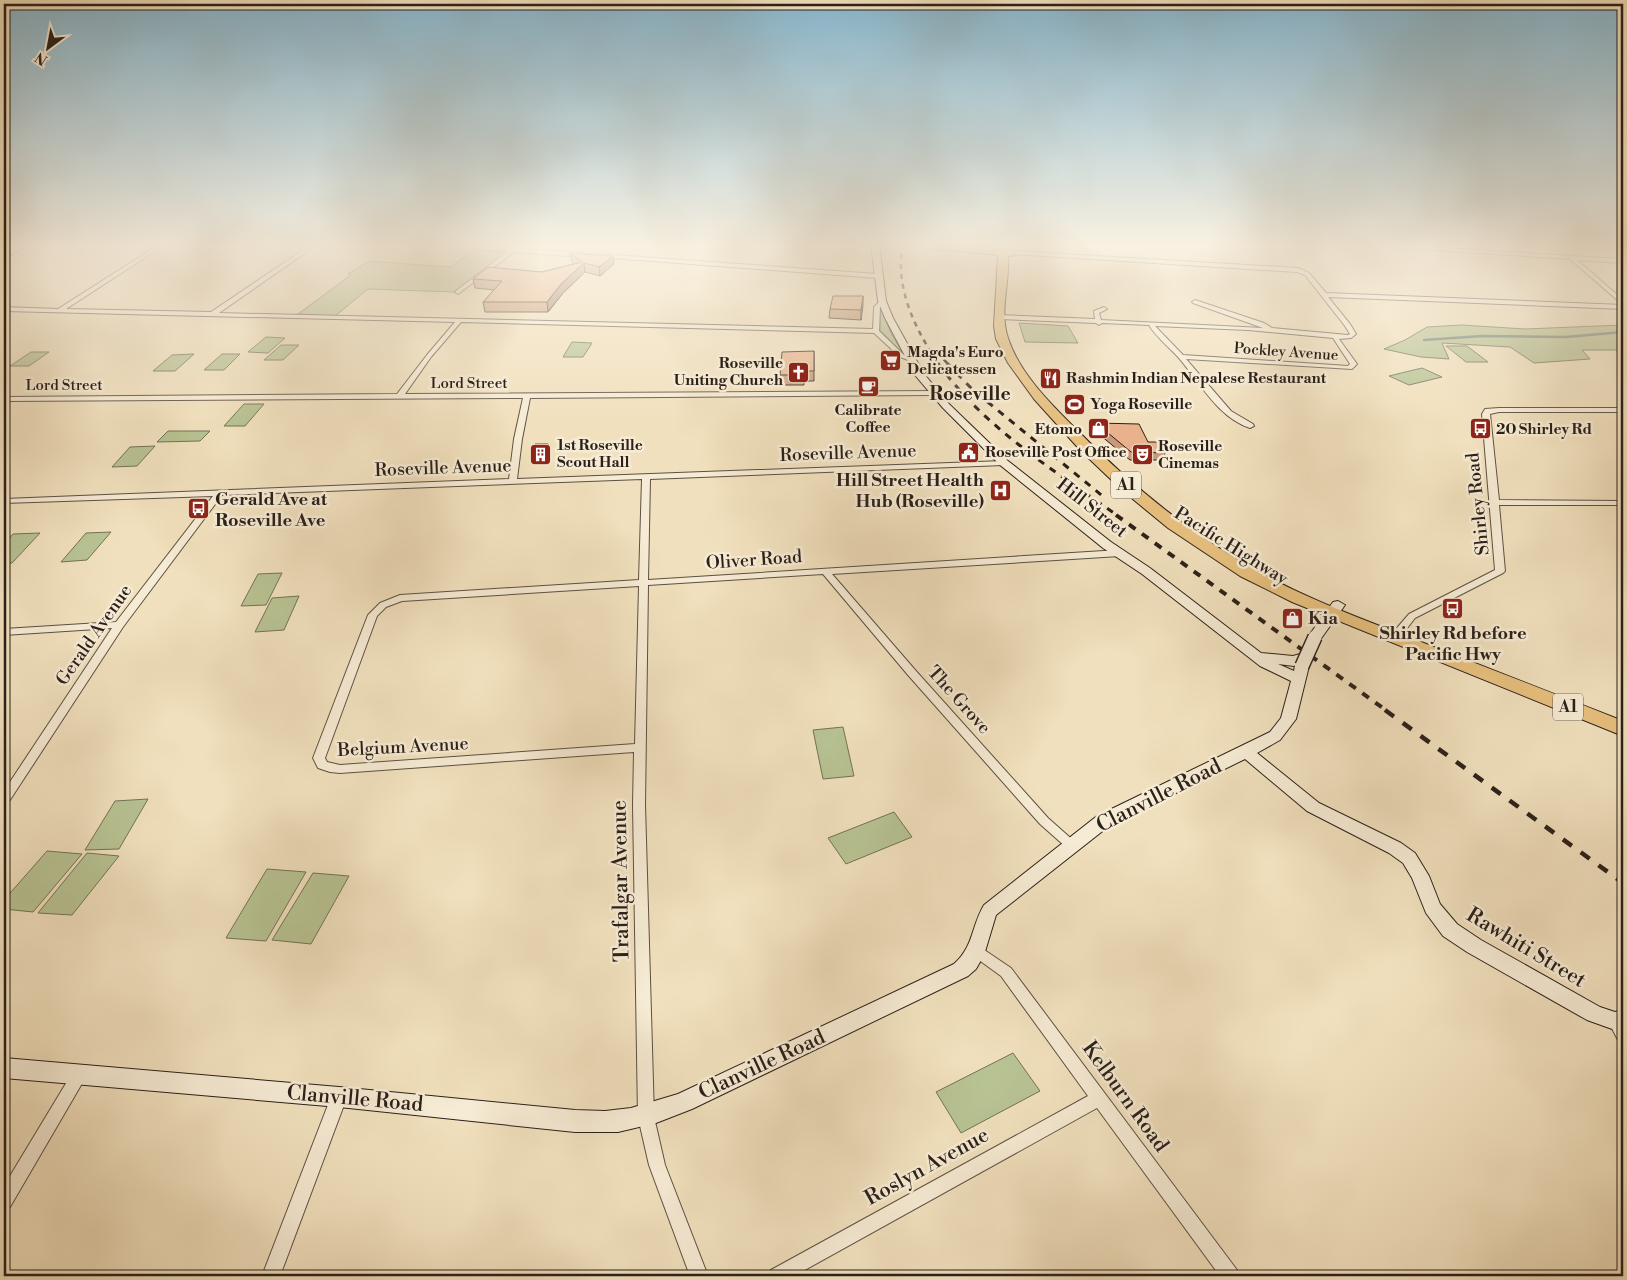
<svg xmlns="http://www.w3.org/2000/svg" width="1627" height="1280" viewBox="0 0 1627 1280" font-family="'Libre Bodoni',serif">
	<style>
		.green { fill: #b8c393; stroke: #727256 }
		.lines { fill: none; stroke-linecap: round; stroke-linejoin: round }
		.stream { stroke: #6f7f70; stroke-width: 2.5 }
		.street-casing { stroke: #5c5043; stroke-width: 2 }
		.secondary-casing { stroke: #2b201a; stroke-width: 2 }
		.highway-casing { stroke: #2b201a; stroke-width: 2 }
		.street { fill: #f6ebd4; fill-rule: evenodd }
		.secondary { fill: #f6ebd4; fill-rule: evenodd }
		.highway { fill: #e8c07e; fill-rule: evenodd }
		.rail-far3 { stroke: #2b201a; stroke-width: 2.5; stroke-dasharray: 5 5; stroke-linecap: butt }
		.rail-far2 { stroke: #2b201a; stroke-width: 3; stroke-dasharray: 7 7; stroke-linecap: butt }
		.rail-far1 { stroke: #2b201a; stroke-width: 4; stroke-dasharray: 8 8; stroke-linecap: butt }
		.rail { stroke: #2b201a; stroke-width: 4.5; stroke-dasharray: 11 11; stroke-linecap: butt }
		.secondary-bridge-casing { stroke: #2b201a; stroke-width: 16; stroke-linecap: butt }
		.secondary-bridge { stroke: #f6ebd4; stroke-width: 13 }
		.wall { fill: #c89978; stroke: #2b201a }
		.shaded-wall { fill: #a37d62; stroke: #2b201a }
		.building { fill: #e9b28c; stroke: #2b201a }
		.labels { text-anchor: middle; dominant-baseline: central; stroke-width: 5; stroke-linejoin: round; paint-order: stroke }
		.far-poi-label { font-size: 15px; font-weight: bold; fill: #2b201a; stroke: #f6ebd4; text-anchor: start }
		.far-street-label { font-size: 15px; fill: #2b201a; stroke: #f6ebd4 }
		.shield { fill: #f6ebd4; stroke: #685d52; stroke-width: 1 }
		.shield-label { font-size: 16px; font-weight: bold; fill: #2b201a }
		.street-label { font-size: 18px; fill: #2b201a; stroke: #f6ebd4 }
		.poi-label { font-size: 18px; font-weight: bold; fill: #2b201a; stroke: #f6ebd4; text-anchor: start }
		.far-district-label { font-size: 19px; font-weight: bold; fill: #2b201a; stroke: #f6ebd4 }
		.near-street-label { font-size: 21px; fill: #2b201a; stroke: #f6ebd4 }
	</style>
	<rect width="100%" height="100%" fill="#f1e0bd"/>
	<filter id="stains"><feTurbulence type="fractalNoise" baseFrequency=".004" numOctaves="4"/><feColorMatrix values="0 0 0 0 .2 0 0 0 0 .09 0 0 0 0 .02 0 0 0 .5 -.17"/></filter>
	<radialGradient id="worn" r=".72"><stop offset=".6" stop-color="#630" stop-opacity="0"/><stop offset="1" stop-color="#630" stop-opacity=".3"/></radialGradient>
	<g class="green">
		<path d="M475 250 508 253 454 292 368 289 335 316 298 314 351 275 348 274 369 261 450 267Z"/>
		<path d="M880 307 892 335 905 356 880 330Z"/>
		<path d="M1019 323 1068 326 1078 343 1025 342Z"/>
		<path d="M1462 325 1525 329 1623 325V350H1582L1590 359 1534 363 1510 347 1442 343 1449 359 1421 357 1384 349 1405 340 1427 327Z"/>
		<path d="M266 337 285 338 268 353 248 352Z"/>
		<path d="M572 342 592 343 583 357H563Z"/>
		<path d="M281 345H299L283 360H264Z"/>
		<path d="M1446 346H1467L1488 362H1466Z"/>
		<path d="M31 352H49L29 366H10Z"/>
		<path d="M194 354 175 371H153L172 355Z"/>
		<path d="M222 354H240L224 370H204Z"/>
		<path d="M1422 368 1442 377 1409 385 1389 376Z"/>
		<path d="M244 404H264L245 426H224Z"/>
		<path d="M168 431H210L200 441 157 442Z"/>
		<path d="M155 446 137 466 112 467 130 447Z"/>
		<path d="M111 532 87 560 61 562 86 533Z"/>
		<path d="M40 533 12 563H4V544L13 534Z"/>
		<path d="M282 573 266 605 241 606 258 574Z"/>
		<path d="M299 596 284 630 255 632 272 598Z"/>
		<path d="M843 727 854 776 823 779 813 730Z"/>
		<path d="M148 799 119 849 85 850 115 801Z"/>
		<path d="M894 812 912 837 846 864 828 838Z"/>
		<path d="M47 851 82 854 33 912 4 909V900Z"/>
		<path d="M87 853 119 856 72 915 38 913Z"/>
		<path d="M267 869 306 872 266 941 226 938Z"/>
		<path d="M313 873 349 876 311 944 272 940Z"/>
		<path d="M1013 1053 1040 1091 961 1133 936 1092Z"/>
	</g>
	<g class="lines">
		<path class="stream" d="M1424 340 1482 336 1566 337 1623 332"/>
		<defs>
			<g id="street">
				<path d="M160 244H166L66 309 211 312 312 244H318L219 313 873 329 874 307 882 299 885 301 880 307 879 331 904 355 914 359 911 361 900 357 874 333 461 322 431 357 405 394 934 391 937 393 934 395 530 398 522 439 517 479 1004 461 1008 463 1004 465 650 479 648 580 1120 550 1124 553 1120 556 832 574 916 671 1048 818 1075 842 1077 845 1075 848 1071 850 1067 848 1040 824 908 675 823 574 648 585 645 805 654 1117 665 1165 708 1276H690L649 1165 638 1117 633 805 634 752 340 773 330 772 318 768 313 758 368 615 380 603 400 595 639 580 642 479 222 495 123 627 8 803 4 804V791L112 628 4 635V629L116 622 213 496 4 503V499L509 479 514 439 523 398 4 401V397L397 394 427 355 455 322 4 311V307L58 309ZM639 586 635 744 340 765 327 762 325 758 377 616 386 607 402 601Z"/>
				<path d="M430 244H460L583 253 586 255 583 257 514 252 458 294 455 292 456 291 508 251Z"/>
				<path d="M1343 244H1378L1623 259V263L1577 260 1623 300V305L1570 259Z"/>
				<path d="M4 247H17L20 249 17 251H4Z"/>
				<path d="M1013 251 1298 268 1309 273 1326 293 1623 305V309L1328 297 1350 324 1356 334 1351 338 1339 339 1357 364 1352 369 1186 359 1231 411 1253 424 1254 426 1250 428C1217 417 1200 382 1178 357 1169 347 1156 337 1149 325L1102 323 1099 325 1096 323 999 319 996 317 999 315 1095 319 1094 311 1104 307 1107 309 1099 313 1101 320 1263 328 1193 303 1192 302 1195 300 1264 323 1272 328 1348 335 1350 334 1345 326 1305 275 1297 272 1011 254 1010 253ZM1155 326 1248 330 1333 338 1350 364 1348 366 1183 355Z"/>
				<path d="M600 254 877 274 880 276 877 278 598 257V255Z"/>
				<path d="M1499 408H1623V412H1499L1490 414 1499 500 1623 501V505H1499L1505 571 1503 573 1415 618 1398 640H1390L1389 638 1390 636 1409 614 1495 570 1482 414 1485 409Z"/>
				<path d="M977 945 1011 968 1237 1270 1240 1276H1220L1097 1108 794 1276H768L771 1270 1088 1096 1001 976 972 955 970 951 972 947Z"/>
				<path d="M1615 1014C1626 1019 1624 1032 1623 1042L1618 1040 1608 1021 1610 1016Z"/>
				<path d="M79 1068 84 1070 87 1075 84 1080 10 1207 4 1209V1186L74 1070Z"/>
				<path d="M339 1089 345 1092 347 1097 280 1276H262L331 1097 333 1092Z"/>
			</g>
			<g id="secondary">
				<path d="M20 244H29L4 259V254Z"/>
				<path d="M871 244H879L886 301 893 318 924 374 949 404 1008 461 1111 542 1150 568 1261 653 1293 656 1307 652 1312 653 1314 656 1312 659 1305 662 1309 666 1296 719 1280 740 1257 753 1319 803 1401 843 1415 853 1429 876 1440 904 1457 924 1481 940 1600 1007 1615 1012 1623 1010V1028L1615 1030 1587 1020 1467 952 1443 936 1426 913 1412 878 1403 863 1389 853 1307 811 1245 759 1109 826 996 915 984 955 976 969 968 976 692 1109 656 1123 618 1132H575L339 1107 4 1078V1058L339 1087 575 1110 605 1111 631 1108 678 1094 954 964C974 946 971 927 984 905L1097 816 1270 732 1281 718 1291 681 1260 666 1142 574 1103 548 1000 465 943 408 915 375 885 318 878 301ZM1278 664 1294 666 1295 665 1294 671Z"/>
				<path d="M1338 601 1345 605 1320 640H1310L1308 637 1310 634 1333 602Z"/>
			</g>
			<path id="highway" d="M910 244H952L998 249 997 244H1007L1008 250 1017 251V255L1008 256C1010 282 999 312 1008 338 1020 375 1053 406 1080 433 1131 485 1188 532 1252 568 1302 597 1357 617 1411 638 1482 666 1553 693 1623 721V736L1292 602 1240 576 1168 528 1123 491 1081 451 1034 399 1008 363 996 339 994 326 998 255 915 247Z"/>
		</defs>
		<use href="#street" class="street-casing"/>
		<use href="#secondary" class="secondary-casing"/>
		<use href="#highway" class="highway-casing"/>
		<use href="#street" class="street"/>
		<use href="#secondary" class="secondary"/>
		<use href="#highway" class="highway"/>
		<g class="rail-far3">
			<path d="M903 244C894 286 915 330 939 364"/>
			<path d="M937 352 948 364"/>
		</g>
		<g class="rail-far2">
			<path d="M938 363C983 427 1055 471 1118 516"/>
			<path d="M947 363 973 390 1105 498"/>
		</g>
		<path class="rail-far1" d="M1116 515 1387 711"/>
		<path class="rail" d="M1385 710 1623 883"/>
		<defs>
			<path id="secondary-bridge" d="M1302 666 1315 637"/>
		</defs>
		<use href="#secondary-bridge" class="secondary-bridge-casing"/>
		<use href="#secondary-bridge" class="secondary-bridge"/>
	</g>
	<g class="wall">
		<path d="M570 253 614 264 600 276 585 272 563 293 548 312H485L483 302 495 290 475 288 473 279 542 272 574 264 572 262Z"/>
		<path d="M863 296 861 320 829 318 830 309Z"/>
		<path d="M814 351V381H804V385H781L780 375Z"/>
		<path d="M1096 423 1148 442 1165 453 1163 460H1130L1094 430Z"/>
		<path d="M549 448 546 461H532L531 458Z"/>
	</g>
	<g class="shaded-wall">
		<path d="M613 256 614 264 600 276 599 267Z"/>
		<path d="M584 263 585 272 563 293 548 312 547 302 561 284Z"/>
		<path d="M863 296V306L861 320V310Z"/>
		<path d="M548 444 549 448 546 461 545 457Z"/>
	</g>
	<g class="building">
		<path d="M570 253 613 256 599 267 584 263 561 284 547 302H483L502 281 473 279 488 267 542 272 582 262Z"/>
		<path d="M833 296H863L861 310 830 309Z"/>
		<path d="M814 351V371H804V375H780L782 352Z"/>
		<path d="M1096 423 1139 424 1148 442H1159L1165 453 1131 452Z"/>
		<path d="M535 444H548L545 457 531 458Z"/>
	</g>
	<linearGradient id="sky" x2="0" y2="1"><stop stop-color="#89b8cf"/><stop offset="0.58" stop-color="#f9f1e1"/><stop offset="1" stop-color="#f9f1e1" stop-opacity="0"/></linearGradient>
	<rect width="1627" height="424" fill="url(#sky)"/>
	<defs>
		<symbol id="supermarket-square" viewBox="-11 -11 22 22"><rect x="-9" y="-9" width="18" height="18" rx="4" fill="#8f2418" stroke="#f6ebd4"/><path d="M-6-5.5h2.5l.6 2H6L4.5 2H-2.5L-4.4-4H-6ZM-1.5 3.2a1.3 1.3 0 1 0 .1 0ZM3 3.2a1.3 1.3 0 1 0 .1 0Z" fill="#fff"/></symbol>
		<symbol id="church-square" viewBox="-11 -11 22 22"><rect x="-9" y="-9" width="18" height="18" rx="4" fill="#8f2418" stroke="#f6ebd4"/><path d="M-1.2-6h2.4v3.5h3.3v2.4h-3.3V6h-2.4V-.1h-3.3v-2.4h3.3Z" fill="#fff"/></symbol>
		<symbol id="restaurant-square" viewBox="-11 -11 22 22"><rect x="-9" y="-9" width="18" height="18" rx="4" fill="#8f2418" stroke="#f6ebd4"/><path d="M-5-6h1v4h1v-4h1v4h1v-4h1v5L-1.5 .5V6h-2V.5L-5-1ZM5-6V6H3V1.5H1.5Q1.5-4 5-6Z" fill="#fff"/></symbol>
		<symbol id="cafe-square" viewBox="-11 -11 22 22"><rect x="-9" y="-9" width="18" height="18" rx="4" fill="#8f2418" stroke="#f6ebd4"/><path d="M-5.5-4.5H6V0H3Q3 3.5 0 3.5H-2.5Q-5.5 3.5-5.5 0ZM3-3.2v2h1.7v-2ZM-6 4.5H4V6H-6Z" fill="#fff"/></symbol>
		<symbol id="stadium-square" viewBox="-11 -11 22 22"><rect x="-9" y="-9" width="18" height="18" rx="4" fill="#8f2418" stroke="#f6ebd4"/><path d="M0-5a6.5 5 0 1 0 0 10a6.5 5 0 1 0 0-10ZM-3.5-1.8h7v3.6h-7Z" fill="#fff"/></symbol>
		<symbol id="shop-square" viewBox="-11 -11 22 22"><rect x="-9" y="-9" width="18" height="18" rx="4" fill="#8f2418" stroke="#f6ebd4"/><path d="M-5-2.5h2.3a2.7 3.5 0 0 1 5.4 0H5L5.5 6h-11ZM-1.5-2.5h3a1.5 2.3 0 0 0-3 0Z" fill="#fff"/></symbol>
		<symbol id="bus-square" viewBox="-11 -11 22 22"><rect x="-9" y="-9" width="18" height="18" rx="4" fill="#8f2418" stroke="#f6ebd4"/><path d="M-5-6H5V4H4V6H2V4H-2V6H-4V4H-5ZM-3.5-4V0h7V-4ZM-3.5 1.2v1.5H-2V1.2ZM2 1.2v1.5H3.5V1.2Z" fill="#fff"/></symbol>
		<symbol id="civic-square" viewBox="-11 -11 22 22"><rect x="-9" y="-9" width="18" height="18" rx="4" fill="#8f2418" stroke="#f6ebd4"/><path d="M-.6-6.5H3V-4.5H.6V-3L4-1V1h2V6H-6V1h2V-1L-.6-3ZM-1.2 2.5V6h2.4V2.5Z" fill="#fff"/></symbol>
		<symbol id="building-square" viewBox="-11 -11 22 22"><rect x="-9" y="-9" width="18" height="18" rx="4" fill="#8f2418" stroke="#f6ebd4"/><path d="M-4-6H4V6H1V3H-1V6H-4ZM-2.5-4.3h1.7v1.8h-1.7ZM.8-4.3h1.7v1.8H.8ZM-2.5-1h1.7V.8h-1.7ZM.8-1h1.7V.8H.8Z" fill="#fff"/></symbol>
		<symbol id="theatre-square" viewBox="-11 -11 22 22"><rect x="-9" y="-9" width="18" height="18" rx="4" fill="#8f2418" stroke="#f6ebd4"/><path d="M-5-5.5Q0-4 5-5.5V0Q5 5 0 6Q-5 5-5 0ZM-3.3-2.5H-1v1.5H-3.3ZM1-2.5H3.3v1.5H1ZM-2.8 1Q0 5.5 2.8 1Z" fill="#fff"/></symbol>
		<symbol id="hospital-square" viewBox="-11 -11 22 22"><rect x="-9" y="-9" width="18" height="18" rx="4" fill="#8f2418" stroke="#f6ebd4"/><path d="M-5-5h3v3.5h4V-5h3V5h-3V1.5h-4V5h-3Z" fill="#fff"/></symbol>
	</defs>
	<g fill-rule="evenodd">
		<use href="#supermarket-square" x="878" y="348" width="25" height="25"/>
		<use href="#church-square" x="786" y="360" width="25" height="25"/>
		<use href="#restaurant-square" x="1038" y="366" width="25" height="25"/>
		<use href="#cafe-square" x="856" y="374" width="25" height="25"/>
		<use href="#stadium-square" x="1062" y="392" width="25" height="25"/>
		<use href="#shop-square" x="1086" y="416" width="25" height="25"/>
		<use href="#bus-square" x="1468" y="416" width="25" height="25"/>
		<use href="#civic-square" x="956" y="440" width="25" height="25"/>
		<use href="#building-square" x="528" y="442" width="25" height="25"/>
		<use href="#theatre-square" x="1130" y="442" width="25" height="25"/>
		<use href="#hospital-square" x="988" y="478" width="25" height="25"/>
		<use href="#bus-square" x="186" y="496" width="25" height="25"/>
		<use href="#bus-square" x="1440" y="596" width="25" height="25"/>
		<use href="#shop-square" x="1280" y="606" width="25" height="25"/>
	</g>
	<g class="labels">
		<g class="far-poi-label">
			<text x="907" y="352">Magda's Euro<tspan x="907" dy="17">Delicatessen</tspan></text>
			<text x="783" y="363" text-anchor="end">Roseville<tspan x="783" dy="17">Uniting Church</tspan></text>
			<text x="1066" y="378">Rashmin Indian Nepalese Restaurant</text>
			<text x="1090" y="404">Yoga Roseville</text>
			<text x="868" y="410" text-anchor="middle">Calibrate<tspan x="868" dy="17">Coffee</tspan></text>
			<text x="1082" y="429" text-anchor="end">Etomo</text>
			<text x="1496" y="429">20 Shirley Rd</text>
			<text x="557" y="445">1st Roseville<tspan x="557" dy="17">Scout Hall</tspan></text>
			<text x="1158" y="446">Roseville<tspan x="1158" dy="17">Cinemas</tspan></text>
			<text x="985" y="452">Roseville Post Office</text>
		</g>
		<g class="far-street-label">
			<text transform="translate(1286 352) rotate(4)">Pockley Avenue</text>
			<text x="469" y="383">Lord Street</text>
			<text x="64" y="385">Lord Street</text>
		</g>
		<g class="shield">
			<rect x="1111" y="471.5" width="30" height="27" rx="4"/>
			<rect x="1553" y="693.5" width="30" height="27" rx="4"/>
		</g>
		<g class="shield-label">
			<text x="1126" y="485">A1</text>
			<text x="1568" y="707">A1</text>
		</g>
		<g class="street-label">
			<text transform="translate(848 453) rotate(-2)">Roseville Avenue</text>
			<text transform="translate(443 468) rotate(-2)">Roseville Avenue</text>
			<text transform="translate(1478 504) rotate(-96)">Shirley Road</text>
			<text transform="translate(1092 508) rotate(38)">Hill Street</text>
			<text transform="translate(1231 546) rotate(32)">Pacific Highway</text>
			<text transform="translate(754 560) rotate(-4)">Oliver Road</text>
			<text transform="translate(94 635) rotate(-55)">Gerald Avenue</text>
			<text transform="translate(959 700) rotate(48)">The Grove</text>
			<text transform="translate(403 747) rotate(-3)">Belgium Avenue</text>
		</g>
		<g class="poi-label">
			<text x="984" y="480" text-anchor="end">Hill Street Health<tspan x="984" dy="21">Hub (Roseville)</tspan></text>
			<text x="215" y="499">Gerald Ave at<tspan x="215" dy="21">Roseville Ave</tspan></text>
			<text x="1308" y="618">Kia</text>
			<text x="1453" y="633" text-anchor="middle">Shirley Rd before<tspan x="1453" dy="21">Pacific Hwy</tspan></text>
		</g>
		<g class="far-district-label">
			<text x="970" y="394">Roseville</text>
		</g>
		<g class="near-street-label">
			<text transform="translate(1159 796) rotate(-27)">Clanville Road</text>
			<text transform="translate(621 881) rotate(-91)">Trafalgar Avenue</text>
			<text transform="translate(1526 948) rotate(31)">Rawhiti Street</text>
			<text transform="translate(762 1065) rotate(-25)">Clanville Road</text>
			<text transform="translate(1125 1097) rotate(54)">Kelburn Road</text>
			<text transform="translate(355 1099) rotate(5)">Clanville Road</text>
			<text transform="translate(927 1167) rotate(-29)">Roslyn Avenue</text>
		</g>
	</g>
	<rect width="1627" height="1280" fill="none" stroke="#f1e0bd" stroke-width="20"/>
	<rect x="5" y="5" width="1617" height="1270" fill="none" stroke="#2b201a" stroke-width="2.5"/>
	<rect x="10" y="10" width="1607" height="1260" fill="none" stroke="#2b201a"/>
	<g transform="translate(48 48) rotate(212)" stroke="#f6ebd4" stroke-width="4" paint-order="stroke">
	<path d="M0-4L9 19L0 12L-9 19Z" fill="#2b201a"/>
	<text y="-8" font-size="14" font-weight="bold" text-anchor="middle" fill="#2b201a">N</text>
	</g>
	<rect width="100%" height="100%" filter="url(#stains)"/>
	<rect width="100%" height="100%" fill="url(#worn)"/>
</svg>
